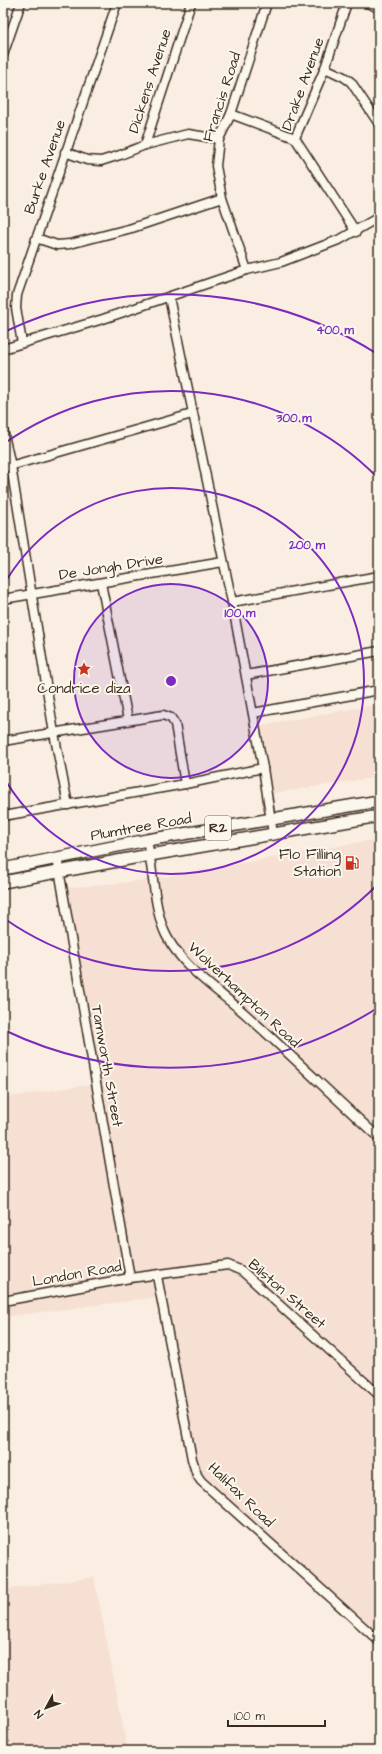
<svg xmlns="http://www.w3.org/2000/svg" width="382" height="1754" viewBox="0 0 382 1754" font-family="'Architects Daughter',sans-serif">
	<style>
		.built { fill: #f5e0d3 }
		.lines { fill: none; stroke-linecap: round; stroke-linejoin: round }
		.minor-casing { stroke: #3b2a1e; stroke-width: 11 }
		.highway-casing { stroke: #3b2a1e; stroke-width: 14 }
		.minor { stroke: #fbf7ec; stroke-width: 8 }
		.highway { stroke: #fbf7ec; stroke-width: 11 }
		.ring { fill: none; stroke: #7b2cbf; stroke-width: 2 }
		.labels { text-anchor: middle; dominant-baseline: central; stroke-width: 4; stroke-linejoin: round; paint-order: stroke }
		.shield { fill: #fbf7ec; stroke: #75685c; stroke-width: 1 }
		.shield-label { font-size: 14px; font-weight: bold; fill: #3b2a1e }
		.street-label { font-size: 15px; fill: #3b2a1e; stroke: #fbf7ec }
		.poi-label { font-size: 15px; fill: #3b2a1e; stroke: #fbf7ec }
		.centre { fill: #7b2cbf; stroke: #fbf7ec; stroke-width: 2 }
		.ring-label { font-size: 12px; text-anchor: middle; font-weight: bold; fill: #7b2cbf; stroke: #fbf7ec; stroke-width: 4; stroke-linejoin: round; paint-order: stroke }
	</style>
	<rect width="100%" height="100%" fill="#faeee2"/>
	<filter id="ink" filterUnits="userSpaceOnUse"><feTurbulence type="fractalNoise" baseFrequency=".025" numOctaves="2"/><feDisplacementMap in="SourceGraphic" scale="8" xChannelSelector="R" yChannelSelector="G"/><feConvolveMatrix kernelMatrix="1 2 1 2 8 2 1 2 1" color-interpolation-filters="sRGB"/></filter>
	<g filter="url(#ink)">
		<g class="built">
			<path d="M379 704V777L273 793 262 725Z"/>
			<path d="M379 839V1650L189 1478 159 1297 3 1317V1098L98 1083 65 888 140 881Z"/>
			<path d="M94 1577 128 1751H3V1590Z"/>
		</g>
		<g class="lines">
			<defs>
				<g id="minor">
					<path d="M347 3 325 68 295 138 356 232"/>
					<path d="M367 3 379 8"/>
					<path d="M3 55 21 3"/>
					<path d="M325 68 344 77 351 82 379 124"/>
					<path d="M231 114 295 138"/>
					<path d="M145 145 191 3"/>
					<path d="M65 152 87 160 101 161 120 155 145 145 188 134 219 139"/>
					<path d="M36 238 57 245 70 244 132 228 222 198"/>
					<path d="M247 270 222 198 216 166 219 139 231 114 267 3"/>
					<path d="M169 297 232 602 263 768 273 834"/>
					<path d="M22 343 16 308 17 295 117 3"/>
					<path d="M3 349 103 319 247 270 281 262 341 239 379 217"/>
					<path d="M3 430 11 466 54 733 68 805"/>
					<path d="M3 468 192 414"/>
					<path d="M101 583 128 720"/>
					<path d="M3 599 223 562"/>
					<path d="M232 602 379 576"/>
					<path d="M246 675 379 651"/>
					<path d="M253 713 379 690"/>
					<path d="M3 741 163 715 171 718 175 724 185 784"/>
					<path d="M3 816 185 784 263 768"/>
					<path d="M147 840C153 868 154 911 166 935 183 968 216 989 243 1012 289 1053 333 1096 379 1138"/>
					<path d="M57 858 130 1278"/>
					<path d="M157 1276 192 1459 197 1475 201 1481 379 1641"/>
					<path d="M3 1301 130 1278 228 1265 242 1271 379 1395"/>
				</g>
				<g id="highway">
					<path d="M3 869 147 840 379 801"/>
					<path d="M3 882 150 855 379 816"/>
				</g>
			</defs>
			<use href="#minor" class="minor-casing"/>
			<use href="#highway" class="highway-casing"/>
			<use href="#minor" class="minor"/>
			<use href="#highway" class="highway"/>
		</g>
	</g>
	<circle cx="171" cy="681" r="97" fill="#7b2cbf" fill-opacity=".12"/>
	<g class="ring">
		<circle cx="171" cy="681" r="97"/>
		<path d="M3 586A193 193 0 1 1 3 776"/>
		<path d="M378 884A290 290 0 0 1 5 919M5 443A290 290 0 0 1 378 478"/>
		<path d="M379 1007A387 387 0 0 1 4 1030M4 332A387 387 0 0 1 379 355"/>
	</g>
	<defs>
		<symbol id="sight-bare" viewBox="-9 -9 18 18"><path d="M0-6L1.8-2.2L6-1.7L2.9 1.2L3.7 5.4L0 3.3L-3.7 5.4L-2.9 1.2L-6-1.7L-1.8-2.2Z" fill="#c8321e" stroke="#fbf7ec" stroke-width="2.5" paint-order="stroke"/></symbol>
		<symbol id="fuel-bare" viewBox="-9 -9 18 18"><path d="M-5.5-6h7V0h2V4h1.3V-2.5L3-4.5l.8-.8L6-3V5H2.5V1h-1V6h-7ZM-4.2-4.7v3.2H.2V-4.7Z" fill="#c8321e" stroke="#fbf7ec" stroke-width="2.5" paint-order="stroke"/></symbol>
	</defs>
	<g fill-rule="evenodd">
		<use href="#sight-bare" x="74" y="659" width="20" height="20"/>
		<use href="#fuel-bare" x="342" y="853" width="20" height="20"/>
	</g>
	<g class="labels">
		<rect class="shield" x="205" y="816" width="26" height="24" rx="3"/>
		<g class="shield-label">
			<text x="218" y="828">R2</text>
		</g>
		<g class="street-label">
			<text transform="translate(150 81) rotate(-72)">Dickens Avenue</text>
			<text transform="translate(303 84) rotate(-70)">Drake Avenue</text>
			<text transform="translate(222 97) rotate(-72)">Francis Road</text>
			<text transform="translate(45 167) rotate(-71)">Burke Avenue</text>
			<text transform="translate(111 567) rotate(-9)">De Jongh Drive</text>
			<text transform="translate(141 827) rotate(-10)">Plumtree Road</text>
			<text transform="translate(244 995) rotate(43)">Wolverhampton Road</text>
			<text transform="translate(107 1066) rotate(80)">Tamworth Street</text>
			<text transform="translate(77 1274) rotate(-10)">London Road</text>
			<text transform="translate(287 1294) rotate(41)">Bilston Street</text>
			<text transform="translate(241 1495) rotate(44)">Halifax Road</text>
		</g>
		<g class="poi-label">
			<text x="84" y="688">Condrice diza</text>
			<text x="341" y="854" text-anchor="end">Flo Filling<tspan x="341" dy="17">Station</tspan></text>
		</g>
	</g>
	<circle cx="171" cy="681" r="6" class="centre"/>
	<g class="ring-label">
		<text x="335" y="334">400 m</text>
		<text x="294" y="422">300 m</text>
		<text x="307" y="549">200 m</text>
		<text x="240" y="617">100 m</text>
	</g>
	<rect width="382" height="1754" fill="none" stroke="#fbf7ec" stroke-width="16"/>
	<rect x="8" y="8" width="366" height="1738" fill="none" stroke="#3b2a1e" stroke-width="1.5" filter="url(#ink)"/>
	<g transform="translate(46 1708) rotate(229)" stroke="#fbf7ec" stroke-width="3" paint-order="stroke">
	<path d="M0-3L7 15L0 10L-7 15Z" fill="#3b2a1e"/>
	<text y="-6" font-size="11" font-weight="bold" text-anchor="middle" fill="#3b2a1e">N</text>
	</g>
	<path d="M228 1720v6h97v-6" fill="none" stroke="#3b2a1e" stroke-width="2"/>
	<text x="234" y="1720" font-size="12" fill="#3b2a1e" stroke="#fbf7ec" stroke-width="3" paint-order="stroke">100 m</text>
</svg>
